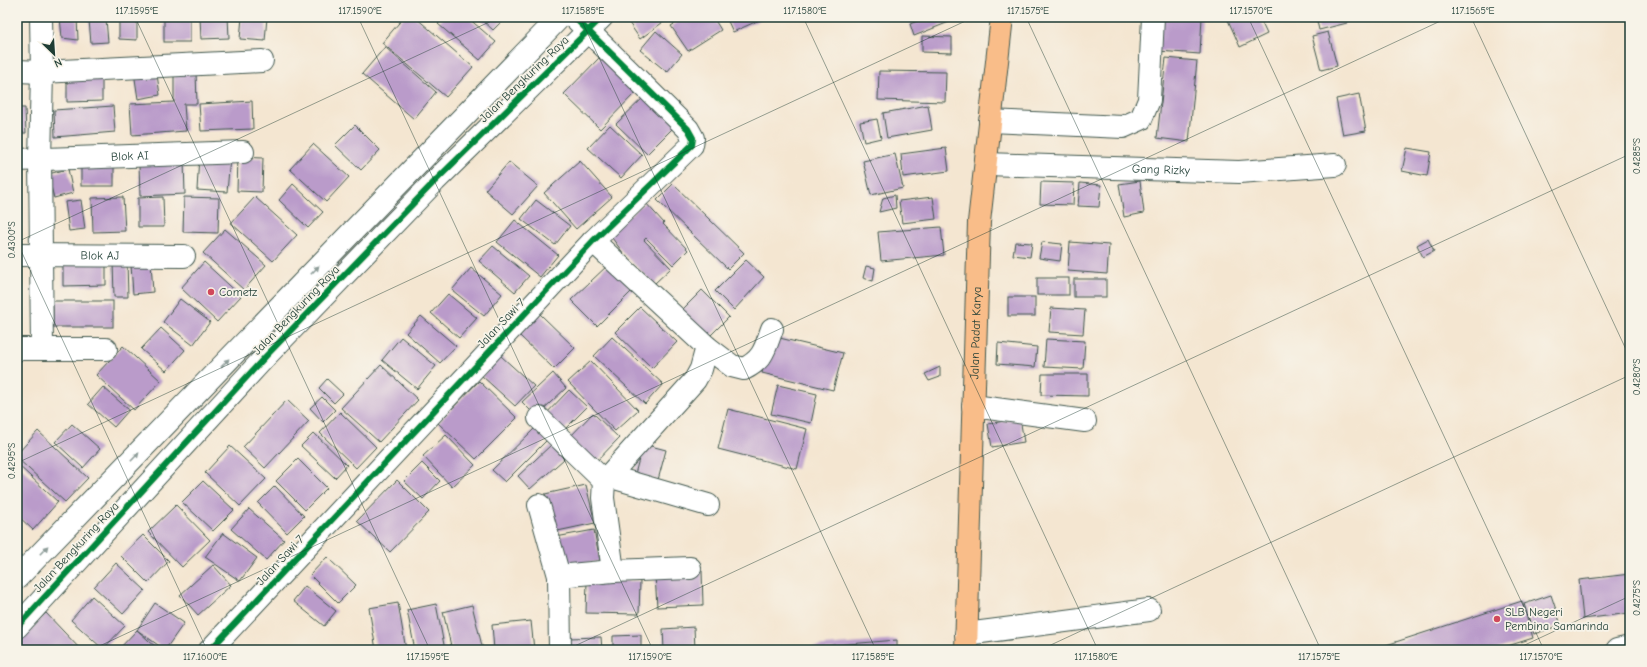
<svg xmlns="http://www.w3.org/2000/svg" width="1647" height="667" viewBox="0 0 1647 667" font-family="'Comic Neue',sans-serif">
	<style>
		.building { fill: #ba9bca }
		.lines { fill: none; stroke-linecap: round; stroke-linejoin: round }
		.minor-casing { stroke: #3f564c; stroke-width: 24 }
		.major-casing { stroke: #3f564c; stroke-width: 24 }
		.minor { stroke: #fff; stroke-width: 22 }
		.major { stroke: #f9bd89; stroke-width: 22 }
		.cycleway-casing { stroke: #f7f3e8; stroke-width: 8 }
		.cycleway { stroke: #00873e; stroke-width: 6 }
		.oneway { fill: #8f9e9a }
		.ticks { fill: none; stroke: #1f3d34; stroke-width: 1; stroke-opacity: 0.45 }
		.poi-dot { fill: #d1495b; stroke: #f7f3e8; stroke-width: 1.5 }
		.labels { text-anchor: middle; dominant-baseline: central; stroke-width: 3.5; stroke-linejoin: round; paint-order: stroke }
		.street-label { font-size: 12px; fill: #1f3d34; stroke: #f7f3e8 }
		.poi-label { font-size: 12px; fill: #1f3d34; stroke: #f7f3e8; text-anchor: start }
		.neatline { fill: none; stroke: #1f3d34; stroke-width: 1.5 }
		.ticks-label { font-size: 10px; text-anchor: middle; fill: #1f3d34 }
	</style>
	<rect width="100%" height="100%" fill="#f7f3e8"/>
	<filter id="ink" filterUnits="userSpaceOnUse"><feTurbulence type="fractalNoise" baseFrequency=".025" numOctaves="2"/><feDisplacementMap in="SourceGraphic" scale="8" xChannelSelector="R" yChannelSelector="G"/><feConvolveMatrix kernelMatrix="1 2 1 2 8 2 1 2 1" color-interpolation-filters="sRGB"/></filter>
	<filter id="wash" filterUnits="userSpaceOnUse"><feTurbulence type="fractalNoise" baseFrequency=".012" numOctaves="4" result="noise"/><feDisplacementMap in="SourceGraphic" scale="16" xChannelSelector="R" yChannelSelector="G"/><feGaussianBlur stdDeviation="0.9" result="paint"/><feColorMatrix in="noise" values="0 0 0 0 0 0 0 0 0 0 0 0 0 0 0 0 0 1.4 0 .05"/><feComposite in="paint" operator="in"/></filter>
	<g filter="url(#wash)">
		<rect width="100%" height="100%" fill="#f4e6d1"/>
		<g id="blocks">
			<g class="building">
				<path d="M60 17H77L78 40 62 38Z"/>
				<rect x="164" y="17" width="26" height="25"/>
				<path d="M200 17H228L229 38 201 39Z"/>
				<path d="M242 17H267L265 41 240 39Z"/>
				<path d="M404 17H415L473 67 446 97 382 43Z"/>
				<path d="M444 17H467L496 42 480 60 438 24Z"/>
				<path d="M479 17H506L493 30Z"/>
				<path d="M625 17H670L640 39Z"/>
				<path d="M685 17H713L721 30 688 51 671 26Z"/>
				<path d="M726 17H766L733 32Z"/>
				<path d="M927 17H953L954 20 914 36 910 24Z"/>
				<path d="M1161 17H1202L1200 54 1158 51Z"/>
				<path d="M1234 17H1259L1267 34 1240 47 1228 20Z"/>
				<path d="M1316 17H1346L1347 23 1319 30Z"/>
				<path d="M106 19 108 42 91 43 89 20Z"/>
				<path d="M119 21H137V40L119 39Z"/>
				<path d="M656 31 682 54 667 72 640 50Z"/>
				<path d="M1328 32 1337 66 1321 70 1312 36Z"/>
				<path d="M922 36 952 37V53L922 52Z"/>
				<path d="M385 47 436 92 414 119 362 74Z"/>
				<path d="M601 56 637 91 600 129 564 94Z"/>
				<path d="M1166 58 1197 61 1189 142 1157 138Z"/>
				<path d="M156 68 160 95 138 99 134 72Z"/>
				<path d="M879 71 946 72 945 102 878 100Z"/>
				<path d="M196 72 197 104H184L186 131 132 135 130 104 174 102V73Z"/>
				<path d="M102 78V101L67 102V79Z"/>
				<path d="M647 94 677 124 647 154 616 124Z"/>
				<path d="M1359 94 1366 131 1343 135 1336 99Z"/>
				<path d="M252 101 253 129 201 131 199 104Z"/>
				<path d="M928 105 932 130 887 138 883 113Z"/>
				<path d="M113 106 115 132 55 137 54 110Z"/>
				<path d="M17 108H25L26 133H17Z"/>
				<path d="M877 119 881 138 864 142 860 122Z"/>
				<path d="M355 125 380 150 361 170 335 145Z"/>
				<path d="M610 125 642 155 621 178 588 148Z"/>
				<path d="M313 144 349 177 326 202 290 169Z"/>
				<path d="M946 148 949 171 903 177 901 154Z"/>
				<path d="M1407 148 1431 152 1427 176 1402 171Z"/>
				<path d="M895 154 903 188 871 195 863 161Z"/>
				<path d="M199 156 230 158 227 192 197 190Z"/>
				<path d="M238 157 263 158 262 192 237 191Z"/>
				<path d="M184 161 185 194 140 196 139 163Z"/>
				<path d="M580 161 612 197 576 229 544 193Z"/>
				<path d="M509 162 538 186 513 214 485 190Z"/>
				<rect x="81" y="163" width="33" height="23"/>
				<path d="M68 169 73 193 54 198 48 174Z"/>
				<path d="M1140 181 1144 213 1124 217 1119 184Z"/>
				<path d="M1041 182 1074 183 1073 205 1040 204Z"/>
				<path d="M1080 183 1101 185 1099 207 1078 206Z"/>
				<path d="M293 184 323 212 308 228 279 200Z"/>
				<path d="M673 184 744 253 728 269 657 200Z"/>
				<path d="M895 195 896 208 879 212 883 198Z"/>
				<path d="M123 197 125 231 93 232 92 198Z"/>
				<path d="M163 197 164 227H138V198Z"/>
				<path d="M184 197 219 198 218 233 183 232Z"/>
				<path d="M255 197 297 235 273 261 231 223Z"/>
				<path d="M933 197 936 219 902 223 899 201Z"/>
				<path d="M81 200 85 229 69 231 65 202Z"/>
				<path d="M536 200 570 226 555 245 521 219Z"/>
				<path d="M645 202 664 223 663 224 688 250 673 265 646 238 644 240 671 268 654 284 624 254 609 234Z"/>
				<path d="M515 220 558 255 540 277 497 242Z"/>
				<path d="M941 227 944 255 881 261 878 232Z"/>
				<path d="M225 229 266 265 244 290 203 253Z"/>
				<path d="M1428 239 1434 251 1423 257 1417 245Z"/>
				<path d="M1015 242 1032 243 1030 257 1013 255Z"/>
				<path d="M1042 242 1062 244 1060 261 1039 258Z"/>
				<path d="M1070 242 1109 245 1107 274 1068 271Z"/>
				<path d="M493 246 529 276 515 292 479 261Z"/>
				<path d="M746 260 764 277 734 310 715 291Z"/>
				<path d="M106 261V285L63 286V262Z"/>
				<path d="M113 261H127L128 297H114Z"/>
				<path d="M204 262 241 296 217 322 181 288Z"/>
				<path d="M151 263 153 292 133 294 131 265Z"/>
				<path d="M609 264 634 289 597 326 571 300Z"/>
				<path d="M866 266 875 268 873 281 863 278Z"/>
				<path d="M471 268 502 294 484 316 452 290Z"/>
				<rect x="1037" y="278" width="32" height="17"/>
				<rect x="1074" y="279" width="32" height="18"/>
				<path d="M702 290 729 317 706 340 679 313Z"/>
				<path d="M448 294 477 318 459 338 431 313Z"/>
				<rect x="1008" y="297" width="27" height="19"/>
				<path d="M180 299 210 322 193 345 163 322Z"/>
				<rect x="53" y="301" width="60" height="26"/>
				<path d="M640 307 677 342 652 368 615 332Z"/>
				<path d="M1051 308 1085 310 1083 334 1049 332Z"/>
				<path d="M540 314 575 348 554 369 519 335Z"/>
				<path d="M421 316 456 346 440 363 406 333Z"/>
				<path d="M161 328 185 350 166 371 141 349Z"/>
				<path d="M771 336 843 353 833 390 762 373Z"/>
				<path d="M401 337 436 366 417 389 382 360Z"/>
				<path d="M612 337 663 384 645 404 594 356Z"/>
				<path d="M1046 339 1085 341 1083 369 1044 367Z"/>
				<path d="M998 343 1037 347 1035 367 997 364Z"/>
				<path d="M123 346 161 381 134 410 96 375Z"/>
				<path d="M501 356 534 386 515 406 482 376Z"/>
				<path d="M591 361 638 410 615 431 568 382Z"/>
				<path d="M381 365 418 400 379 442 341 408Z"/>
				<path d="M940 367V377L929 381 925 374Z"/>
				<path d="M553 373 566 388 536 416 522 402Z"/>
				<path d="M1042 374H1088V396L1041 395Z"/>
				<path d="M327 379 343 394 334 403 319 388Z"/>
				<path d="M479 381 517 418 476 459 438 423Z"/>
				<path d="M778 385 817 394 811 423 771 414Z"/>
				<path d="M103 387 129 410 114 427 88 404Z"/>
				<path d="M569 390 587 407 560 434 542 418Z"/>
				<path d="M322 397 335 410 323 422 310 408Z"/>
				<path d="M287 400 309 421 265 468 243 447Z"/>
				<path d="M728 409 807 429 797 469 718 449Z"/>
				<path d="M340 412 376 447 356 468 320 433Z"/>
				<path d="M593 413 619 438 593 465 567 440Z"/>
				<path d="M1020 418 1024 442 992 447 988 424Z"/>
				<path d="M72 424 100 449 83 468 55 442Z"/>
				<path d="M535 428 547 440 505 482 492 470Z"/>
				<path d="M38 431 88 478 65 502 17 458V454Z"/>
				<path d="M314 433 347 465 335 478 301 446Z"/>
				<path d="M446 435 475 465 452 487 423 456Z"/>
				<path d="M643 444 666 450 658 480 635 474Z"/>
				<path d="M551 445 564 459 530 489 518 476Z"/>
				<path d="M230 446 266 479 240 506 205 473Z"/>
				<path d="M298 459 327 488 305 510 276 481Z"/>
				<path d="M422 463 440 481 423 499 404 481Z"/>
				<path d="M17 464 58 502 33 530 17 515Z"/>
				<path d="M397 480 429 512 390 552 357 521Z"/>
				<path d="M203 481 234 510 213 531 182 502Z"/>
				<path d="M586 485 595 523 553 532 545 494Z"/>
				<path d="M275 486 304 516 287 533 258 503Z"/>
				<path d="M176 505 210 540 182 567 148 532Z"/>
				<path d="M249 509 284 540 266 560 231 529Z"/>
				<path d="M594 530 600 561 562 568 556 537Z"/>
				<path d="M223 533 257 558 240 581 205 557Z"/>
				<path d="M143 535 169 561 148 583 121 556Z"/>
				<path d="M327 557 356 585 338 603 310 575Z"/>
				<path d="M116 563 145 590 123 614 94 587Z"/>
				<path d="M213 565 231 585 198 615 180 595Z"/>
				<path d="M702 571 703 605 657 607 655 574Z"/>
				<path d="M1630 574V613L1583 619 1579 580Z"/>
				<path d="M587 581H640L639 614 586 613Z"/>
				<path d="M305 586 336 611 324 626 293 601Z"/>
				<path d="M1551 595 1561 625 1534 634 1524 604Z"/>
				<path d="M92 596 125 626 103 649 71 620Z"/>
				<path d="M1522 601 1533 638 1495 650H1371Z"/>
				<path d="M155 603 184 623 165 650 137 630 159 650H118L137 630Z"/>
				<path d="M398 603 406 650H376L369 608Z"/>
				<path d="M436 604 445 650H415L407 610Z"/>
				<path d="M472 605 483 650H452L443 612Z"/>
				<path d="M46 613 81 650H20L17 647V641Z"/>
				<path d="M531 621 534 650H494L492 625Z"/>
				<path d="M694 627 695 650H664L663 629Z"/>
				<path d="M641 635V650H613V636Z"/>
				<path d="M601 637 602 650H569V638Z"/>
				<path d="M897 640V650H812V647Z"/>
			</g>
		</g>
	</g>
	<g filter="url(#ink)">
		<use href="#blocks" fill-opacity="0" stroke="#3f564c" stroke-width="1"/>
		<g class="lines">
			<defs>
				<g id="minor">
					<path d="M41 17 42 72 40 160 42 349"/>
					<path d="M17 71 42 72 262 61"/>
					<path d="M990 121 1123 127 1141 119 1149 100 1153 17"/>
					<path id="s1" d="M17 160 243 152"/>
					<path id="s2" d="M986 164 1239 172 1335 165"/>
					<path d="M593 241 707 347 732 366 744 369C764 359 765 348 772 329"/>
					<path id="s3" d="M17 255 184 256"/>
					<path d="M17 349H106"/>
					<path d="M973 406 1085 421"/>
					<path d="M539 418 604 481"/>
					<path d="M608 476 708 505"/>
					<path d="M539 505 559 576 560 650"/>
					<path d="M613 571 603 498 604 481 695 380 701 369 707 347"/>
					<path d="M559 576 613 571 690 568"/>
					<path d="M17 578 560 17"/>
					<path d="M17 627 266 356 435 181 602 17"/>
					<path d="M966 634 1149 610"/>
					<path d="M210 650 593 241 692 145 693 138 688 129 574 17"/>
					<path d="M1617 650 1630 647"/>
				</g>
				<g id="major">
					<path id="s4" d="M966 650 979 222 1002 17"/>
				</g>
			</defs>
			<use href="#minor" class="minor-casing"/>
			<use href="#major" class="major-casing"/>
			<use href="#minor" class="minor"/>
			<use href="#major" class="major"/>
			<defs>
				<g id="cycleway">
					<path d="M17 627 266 356 435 181 602 17"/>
					<path d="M210 650 593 241 692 145 693 138 688 129 574 17"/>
				</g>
			</defs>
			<use href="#cycleway" class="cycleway-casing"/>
			<use href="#cycleway" class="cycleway"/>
		</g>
		<defs><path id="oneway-solid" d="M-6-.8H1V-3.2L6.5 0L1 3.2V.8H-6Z"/></defs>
		<g class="oneway">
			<use href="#oneway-solid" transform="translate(315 270) rotate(-46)"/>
			<use href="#oneway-solid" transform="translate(225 363) rotate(-46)"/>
			<use href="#oneway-solid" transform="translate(135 457) rotate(-46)"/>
			<use href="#oneway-solid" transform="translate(44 550) rotate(-46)"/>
		</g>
	</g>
	<path class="ticks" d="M135 17 430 650M358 17 653 650M580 17 876 650M803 17 1098 650M1026 17 1321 650M1248 17 1544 650M1471 17 1630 358M17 21 25 17M17 242 207 650M17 242 500 17M17 463 974 17M91 650 1449 17M566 650 1630 154M1040 650 1630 375M1514 650 1630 596"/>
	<g class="poi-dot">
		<circle cx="211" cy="292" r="4"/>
		<circle cx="1497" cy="619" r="4"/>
	</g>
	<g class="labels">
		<g class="street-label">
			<text transform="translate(524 79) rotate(-44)">Jalan Bengkuring Raya</text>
			<text stroke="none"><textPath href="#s1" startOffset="113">Blok AI</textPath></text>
			<text stroke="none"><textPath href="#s2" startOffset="175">Gang Rizky</textPath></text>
			<text stroke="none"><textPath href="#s3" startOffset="83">Blok AJ</textPath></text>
			<text transform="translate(296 310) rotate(-46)">Jalan Bengkuring Raya</text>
			<text transform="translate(501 323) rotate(-47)">Jalan Sawi 7</text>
			<text stroke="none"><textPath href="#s4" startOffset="317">Jalan Padat Karya</textPath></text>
			<text transform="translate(76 547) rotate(-47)">Jalan Bengkuring Raya</text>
			<text transform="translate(280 560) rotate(-47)">Jalan Sawi 7</text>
		</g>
		<g class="poi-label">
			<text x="219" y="292">Cometz</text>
			<text x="1505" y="612">SLB Negeri<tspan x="1505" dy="14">Pembina Samarinda</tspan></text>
		</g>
	</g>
	<rect width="1647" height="667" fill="none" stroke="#f7f3e8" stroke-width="44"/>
	<g transform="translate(54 54) rotate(155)" stroke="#f7f3e8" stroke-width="3" paint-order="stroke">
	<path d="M0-3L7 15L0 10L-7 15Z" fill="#1f3d34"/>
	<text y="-6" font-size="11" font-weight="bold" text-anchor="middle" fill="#1f3d34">N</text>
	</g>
	<rect x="22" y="22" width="1603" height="623" class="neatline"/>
	<g class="ticks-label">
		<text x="137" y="14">117.1595°E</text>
		<text x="360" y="14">117.1590°E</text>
		<text x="583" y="14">117.1585°E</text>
		<text x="805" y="14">117.1580°E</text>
		<text x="1028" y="14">117.1575°E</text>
		<text x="1251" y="14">117.1570°E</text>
		<text x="1473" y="14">117.1565°E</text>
		<text transform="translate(1636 156) rotate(-90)" y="4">0.4285°S</text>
		<text transform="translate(11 240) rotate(-90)" y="4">0.4300°S</text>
		<text transform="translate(1636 377) rotate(-90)" y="4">0.4280°S</text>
		<text transform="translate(11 461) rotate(-90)" y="4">0.4295°S</text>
		<text transform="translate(1636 598) rotate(-90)" y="4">0.4275°S</text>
		<text x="205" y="660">117.1600°E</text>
		<text x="428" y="660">117.1595°E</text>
		<text x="650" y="660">117.1590°E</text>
		<text x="873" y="660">117.1585°E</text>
		<text x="1096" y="660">117.1580°E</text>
		<text x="1319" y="660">117.1575°E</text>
		<text x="1541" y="660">117.1570°E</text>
	</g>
</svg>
